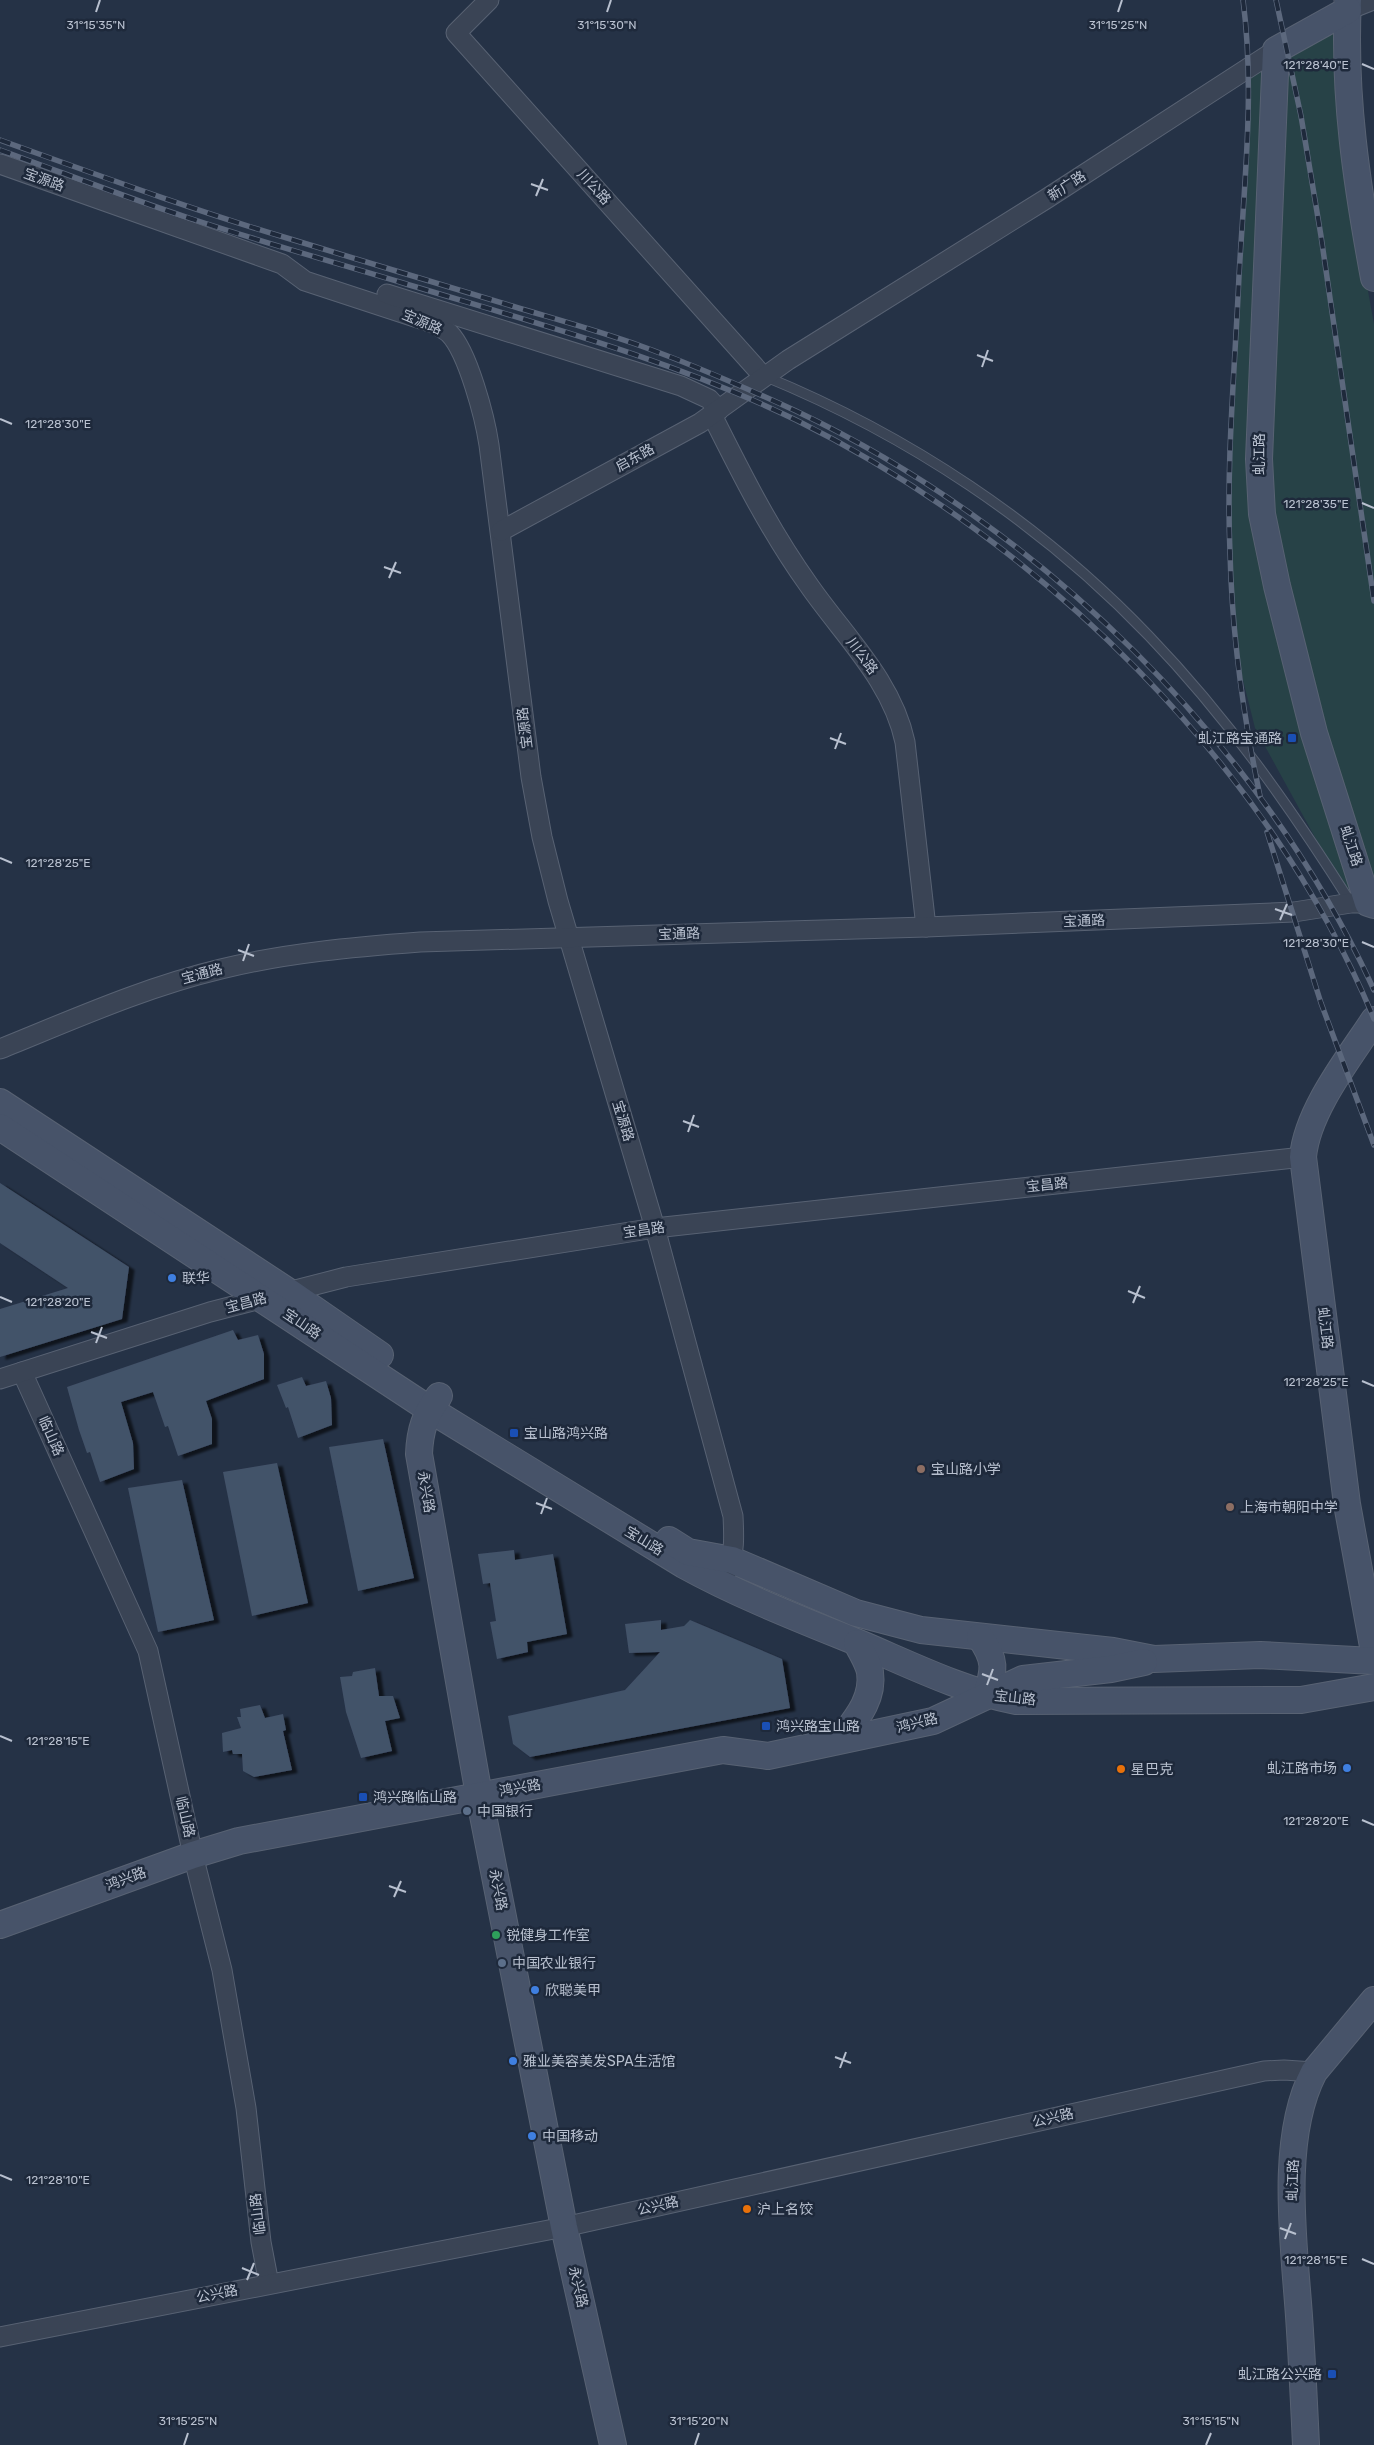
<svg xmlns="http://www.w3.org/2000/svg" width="1374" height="2445" viewBox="0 0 1374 2445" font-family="Rubik,'Noto Sans SC',sans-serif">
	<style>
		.green { fill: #274247 }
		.building { fill: #435269; filter: url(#shadow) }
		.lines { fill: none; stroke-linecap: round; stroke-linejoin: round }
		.lane-casing { stroke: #586273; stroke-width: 11 }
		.street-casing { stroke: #586273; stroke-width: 21 }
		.secondary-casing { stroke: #586273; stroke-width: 28 }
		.lane { stroke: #3a4455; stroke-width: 9 }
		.street { stroke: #3a4455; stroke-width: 19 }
		.secondary { stroke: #475369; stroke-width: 26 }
		.rail-casing { stroke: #5c687d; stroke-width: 5.5 }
		.rail { stroke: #1e293b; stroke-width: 4; stroke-dasharray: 11; stroke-linecap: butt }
		.ticks { fill: none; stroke: #b8c0cf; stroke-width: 2 }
		.transit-dot { fill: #1a4fb4; stroke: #1e293b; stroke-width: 2 }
		.shop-dot { fill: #3f7fe0; stroke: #1e293b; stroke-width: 2 }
		.education-dot { fill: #8d6e63; stroke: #1e293b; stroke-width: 2 }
		.food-dot { fill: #e8710a; stroke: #1e293b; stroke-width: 2 }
		.service-dot { fill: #5c6f8a; stroke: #1e293b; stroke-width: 2 }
		.leisure-dot { fill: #2e9e5b; stroke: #1e293b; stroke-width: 2 }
		.labels { text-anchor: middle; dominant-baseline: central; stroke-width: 5; stroke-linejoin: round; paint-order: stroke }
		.street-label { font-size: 14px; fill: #b8c0cf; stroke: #1e293b }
		.poi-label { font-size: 14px; fill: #b8c0cf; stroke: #1e293b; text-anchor: start }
		.ticks-label { font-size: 12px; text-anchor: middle; fill: #b8c0cf; stroke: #1e293b; stroke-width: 5; stroke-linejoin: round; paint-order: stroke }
	</style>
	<defs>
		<filter id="shadow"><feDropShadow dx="5.5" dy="3" stdDeviation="1" flood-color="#0009"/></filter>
	</defs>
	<rect width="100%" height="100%" fill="#253246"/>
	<path class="green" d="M1341 21 1344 158 1374 324V904L1351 903 1255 728 1235 648 1230 552 1231 459 1248 73Z"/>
	<g class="building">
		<path d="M0 1183 129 1267 122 1319 0 1357V1309L68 1288 0 1243Z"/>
		<path d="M233 1330 238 1340 258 1335 264 1354V1379L206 1401 212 1419V1444L178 1456 168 1426 165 1427 153 1392 121 1402 133 1443 134 1469 100 1482 90 1452 87 1453 79 1430 67 1387Z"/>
		<path d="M302 1377 306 1386 326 1381 331 1398 332 1425 298 1438 288 1407 286 1408 277 1385Z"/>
		<path d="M383 1439 414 1578 358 1591 329 1447Z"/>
		<path d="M277 1463 308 1603 252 1616 223 1472Z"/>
		<path d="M182 1480 214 1620 158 1632 128 1488Z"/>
		<path d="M514 1550 515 1560 553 1554 567 1634 527 1642 528 1652 497 1659 490 1622 496 1621 490 1583 483 1584 478 1554Z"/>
		<path d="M661 1620V1630L684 1626 690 1620 782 1659 790 1708 530 1757 513 1744 508 1716 625 1690 660 1652 629 1653 625 1624Z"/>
		<path d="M375 1668 379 1696H393L400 1718 385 1721 392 1751 361 1758 346 1712 340 1677 352 1676 353 1672Z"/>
		<path d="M260 1705 265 1718 283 1714 286 1730 283 1731 292 1770 254 1777 243 1771 242 1754H233L232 1750 223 1752 222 1733 241 1728 237 1717H241L240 1709Z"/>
	</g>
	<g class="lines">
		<defs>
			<path id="lane" d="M764 376C908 435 1041 523 1149 636 1227 717 1291 808 1351 903"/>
			<g id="street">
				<path d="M489 0 456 33 763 376"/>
				<path d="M1344 0 1348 10 1373 0"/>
				<path d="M0 164 282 264 305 281 433 323C438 326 444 329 449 333 468 352 485 418 489 445L531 777 542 837 558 901 655 1228 733 1516C734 1535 735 1554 727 1571"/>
				<path d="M387 294 681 386 709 399 719 410"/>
				<path d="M712 415C741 473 770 531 808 584 843 635 892 680 905 742L926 927"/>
				<path d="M501 531 700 423 788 360 1046 199 1276 50"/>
				<path d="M0 1049C72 1020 145 987 221 969 286 953 354 947 420 942L926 927 1294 912 1351 903H1368"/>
				<path d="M22 1372 148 1651 193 1855 222 1970 246 2108 261 2242 269 2284"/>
				<path d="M0 1379 210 1312 346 1277 655 1228 1303 1157"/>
				<path d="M0 2337 564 2227 1264 2071 1284 2070 1314 2072"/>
			</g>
			<g id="secondary">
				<path d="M1348 0C1343 95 1357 186 1374 278"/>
				<path d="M1348 10 1276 50 1259 459 1262 514 1277 586 1314 733 1368 903 1374 905"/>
				<path d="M1374 1020C1349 1058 1307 1111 1303 1157L1347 1504 1374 1652"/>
				<path d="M0 1102 289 1292 380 1355"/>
				<path d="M0 1127 429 1409 684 1565C742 1597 805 1621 866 1646 915 1667 964 1691 1016 1701L1301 1700 1374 1687"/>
				<path d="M439 1396C425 1415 420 1430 419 1454L479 1795 564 2227 613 2445"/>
				<path d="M669 1540 688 1552 732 1560 856 1613 921 1630 1113 1651 1154 1659 1260 1655 1374 1661"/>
				<path d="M980 1637C996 1660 995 1670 986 1695"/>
				<path d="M841 1739C856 1719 874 1699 870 1672 868 1662 861 1652 857 1643"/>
				<path d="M0 1925 193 1855 239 1841 723 1750 768 1756 933 1721 1023 1679 1111 1669 1144 1662"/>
				<path d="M1306 2445C1304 2402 1302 2359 1299 2316 1294 2243 1279 2139 1314 2072L1374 2000"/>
			</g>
		</defs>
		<use href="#lane" class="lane-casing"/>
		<use href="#street" class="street-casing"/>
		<use href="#secondary" class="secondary-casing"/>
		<use href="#lane" class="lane"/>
		<use href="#street" class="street"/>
		<use href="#secondary" class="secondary"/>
		<defs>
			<g id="rail">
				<path d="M1243 0C1255 91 1244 185 1239 276 1235 368 1226 461 1230 553 1232 635 1243 715 1260 796"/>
				<path d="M1276 0 1301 116 1321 236 1374 601"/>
				<path d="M0 140C95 174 190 209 287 238 362 261 437 283 512 306 555 319 599 331 641 346 694 365 746 388 796 411 1041 527 1261 743 1374 990"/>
				<path d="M0 150C64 173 127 198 192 219 262 242 333 262 403 283 535 323 671 359 796 420 1041 541 1269 765 1374 1019"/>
				<path d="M1267 832 1321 1003 1374 1145"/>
			</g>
		</defs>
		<use href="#rail" class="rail-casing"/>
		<use href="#rail" class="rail"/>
	</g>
	<path class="ticks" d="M96 12 100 0M607 12 611 0M1118 12 1122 0M1362 64 1374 69M531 184 548 190M536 196 543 179M977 355 993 361M982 367 988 350M0 419 12 424M1362 503 1374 508M384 567 401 573M389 578 396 562M830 738 846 744M835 749 841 733M0 858 12 863M1275 909 1292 915M1280 920 1287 904M1362 942 1374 947M238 950 254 956M243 961 249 944M683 1121 699 1127M688 1132 694 1115M1128 1291 1145 1298M0 1297 12 1302M1133 1303 1140 1286M91 1332 107 1338M96 1343 102 1327M1362 1381 1374 1386M536 1503 552 1509M541 1514 547 1498M982 1674 998 1680M987 1685 993 1669M0 1736 12 1741M1362 1820 1374 1825M389 1886 406 1892M394 1897 401 1881M835 2057 851 2063M840 2068 846 2052M0 2175 12 2180M1280 2228 1296 2234M1285 2239 1291 2223M1362 2259 1374 2264M242 2268 259 2275M247 2280 254 2263M184 2445 188 2433M695 2445 699 2433M1206 2445 1211 2433"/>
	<g class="transit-dot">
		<rect x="1287" y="733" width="10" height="10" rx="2.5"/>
		<rect x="509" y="1428" width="10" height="10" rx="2.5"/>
		<rect x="761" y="1721" width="10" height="10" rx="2.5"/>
		<rect x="358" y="1792" width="10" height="10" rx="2.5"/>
		<rect x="1327" y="2369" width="10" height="10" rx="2.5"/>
	</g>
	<g class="shop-dot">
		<circle cx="172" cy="1278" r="5"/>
		<circle cx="1347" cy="1768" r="5"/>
		<circle cx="535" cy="1990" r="5"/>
		<circle cx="513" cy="2061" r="5"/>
		<circle cx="532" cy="2136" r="5"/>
	</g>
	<g class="education-dot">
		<circle cx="921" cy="1469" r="5"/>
		<circle cx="1230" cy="1507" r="5"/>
	</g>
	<g class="food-dot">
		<circle cx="1121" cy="1769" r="5"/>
		<circle cx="747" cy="2209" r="5"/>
	</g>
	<g class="service-dot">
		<circle cx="467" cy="1811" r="5"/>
		<circle cx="502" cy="1963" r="5"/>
	</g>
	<circle class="leisure-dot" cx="496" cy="1935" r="5"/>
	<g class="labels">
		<g class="street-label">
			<text transform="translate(44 180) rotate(20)">宝源路</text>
			<text transform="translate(1067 186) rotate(-33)">新广路</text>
			<text transform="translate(594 187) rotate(48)">川公路</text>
			<text transform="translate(422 322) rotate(23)">宝源路</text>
			<text transform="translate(1259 454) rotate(-90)">虬江路</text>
			<text transform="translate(635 458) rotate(-29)">启东路</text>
			<text transform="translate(862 656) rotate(53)">川公路</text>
			<text transform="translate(525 728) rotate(-97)">宝源路</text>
			<text transform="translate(1351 846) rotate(72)">虬江路</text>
			<text transform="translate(1084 921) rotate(-2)">宝通路</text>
			<text transform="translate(679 934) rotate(-2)">宝通路</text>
			<text transform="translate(202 974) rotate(-15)">宝通路</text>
			<text transform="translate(623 1121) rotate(73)">宝源路</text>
			<text transform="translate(1047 1185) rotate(-6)">宝昌路</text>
			<text transform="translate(644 1230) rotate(-8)">宝昌路</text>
			<text transform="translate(246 1303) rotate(-15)">宝昌路</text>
			<text transform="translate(302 1324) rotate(34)">宝山路</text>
			<text transform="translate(1325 1328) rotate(83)">虬江路</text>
			<text transform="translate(51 1436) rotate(66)">临山路</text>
			<text transform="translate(426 1492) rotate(80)">永兴路</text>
			<text transform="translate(644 1541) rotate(31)">宝山路</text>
			<text transform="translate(1015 1698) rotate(6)">宝山路</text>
			<text transform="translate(917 1723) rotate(-14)">鸿兴路</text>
			<text transform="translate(520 1788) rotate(-10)">鸿兴路</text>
			<text transform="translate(185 1817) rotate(77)">临山路</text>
			<text transform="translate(126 1879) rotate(-20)">鸿兴路</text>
			<text transform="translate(498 1890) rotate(79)">永兴路</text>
			<text transform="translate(1053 2118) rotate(-13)">公兴路</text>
			<text transform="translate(1293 2180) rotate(-88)">虬江路</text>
			<text transform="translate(658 2206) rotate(-13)">公兴路</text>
			<text transform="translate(258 2214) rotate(-97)">临山路</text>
			<text transform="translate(578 2287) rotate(77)">永兴路</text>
			<text transform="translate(217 2294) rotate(-11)">公兴路</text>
		</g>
		<g class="poi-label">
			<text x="1282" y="738" text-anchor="end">虬江路宝通路</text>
			<text x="182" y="1278">联华</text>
			<text x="524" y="1433">宝山路鸿兴路</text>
			<text x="931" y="1469">宝山路小学</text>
			<text x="1240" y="1507">上海市朝阳中学</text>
			<text x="776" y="1726">鸿兴路宝山路</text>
			<text x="1337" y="1768" text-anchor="end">虬江路市场</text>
			<text x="1131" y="1769">星巴克</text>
			<text x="373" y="1797">鸿兴路临山路</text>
			<text x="477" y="1811">中国银行</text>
			<text x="506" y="1935">锐健身工作室</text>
			<text x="512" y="1963">中国农业银行</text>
			<text x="545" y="1990">欣聪美甲</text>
			<text x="523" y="2061">雅业美容美发SPA生活馆</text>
			<text x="542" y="2136">中国移动</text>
			<text x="757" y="2209">沪上名饺</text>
			<text x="1322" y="2374" text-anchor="end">虬江路公兴路</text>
		</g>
	</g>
	<g class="ticks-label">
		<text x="96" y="29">31°15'35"N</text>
		<text x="607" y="29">31°15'30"N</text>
		<text x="1118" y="29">31°15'25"N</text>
		<text x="1316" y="69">121°28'40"E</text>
		<text x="58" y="428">121°28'30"E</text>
		<text x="1316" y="508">121°28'35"E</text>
		<text x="58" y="867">121°28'25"E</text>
		<text x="1316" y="947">121°28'30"E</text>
		<text x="58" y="1306">121°28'20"E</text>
		<text x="1316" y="1386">121°28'25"E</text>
		<text x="58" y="1745">121°28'15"E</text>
		<text x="1316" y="1825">121°28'20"E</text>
		<text x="58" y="2184">121°28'10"E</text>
		<text x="1316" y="2264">121°28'15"E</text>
		<text x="188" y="2425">31°15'25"N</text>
		<text x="699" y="2425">31°15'20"N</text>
		<text x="1211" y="2425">31°15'15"N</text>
	</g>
</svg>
